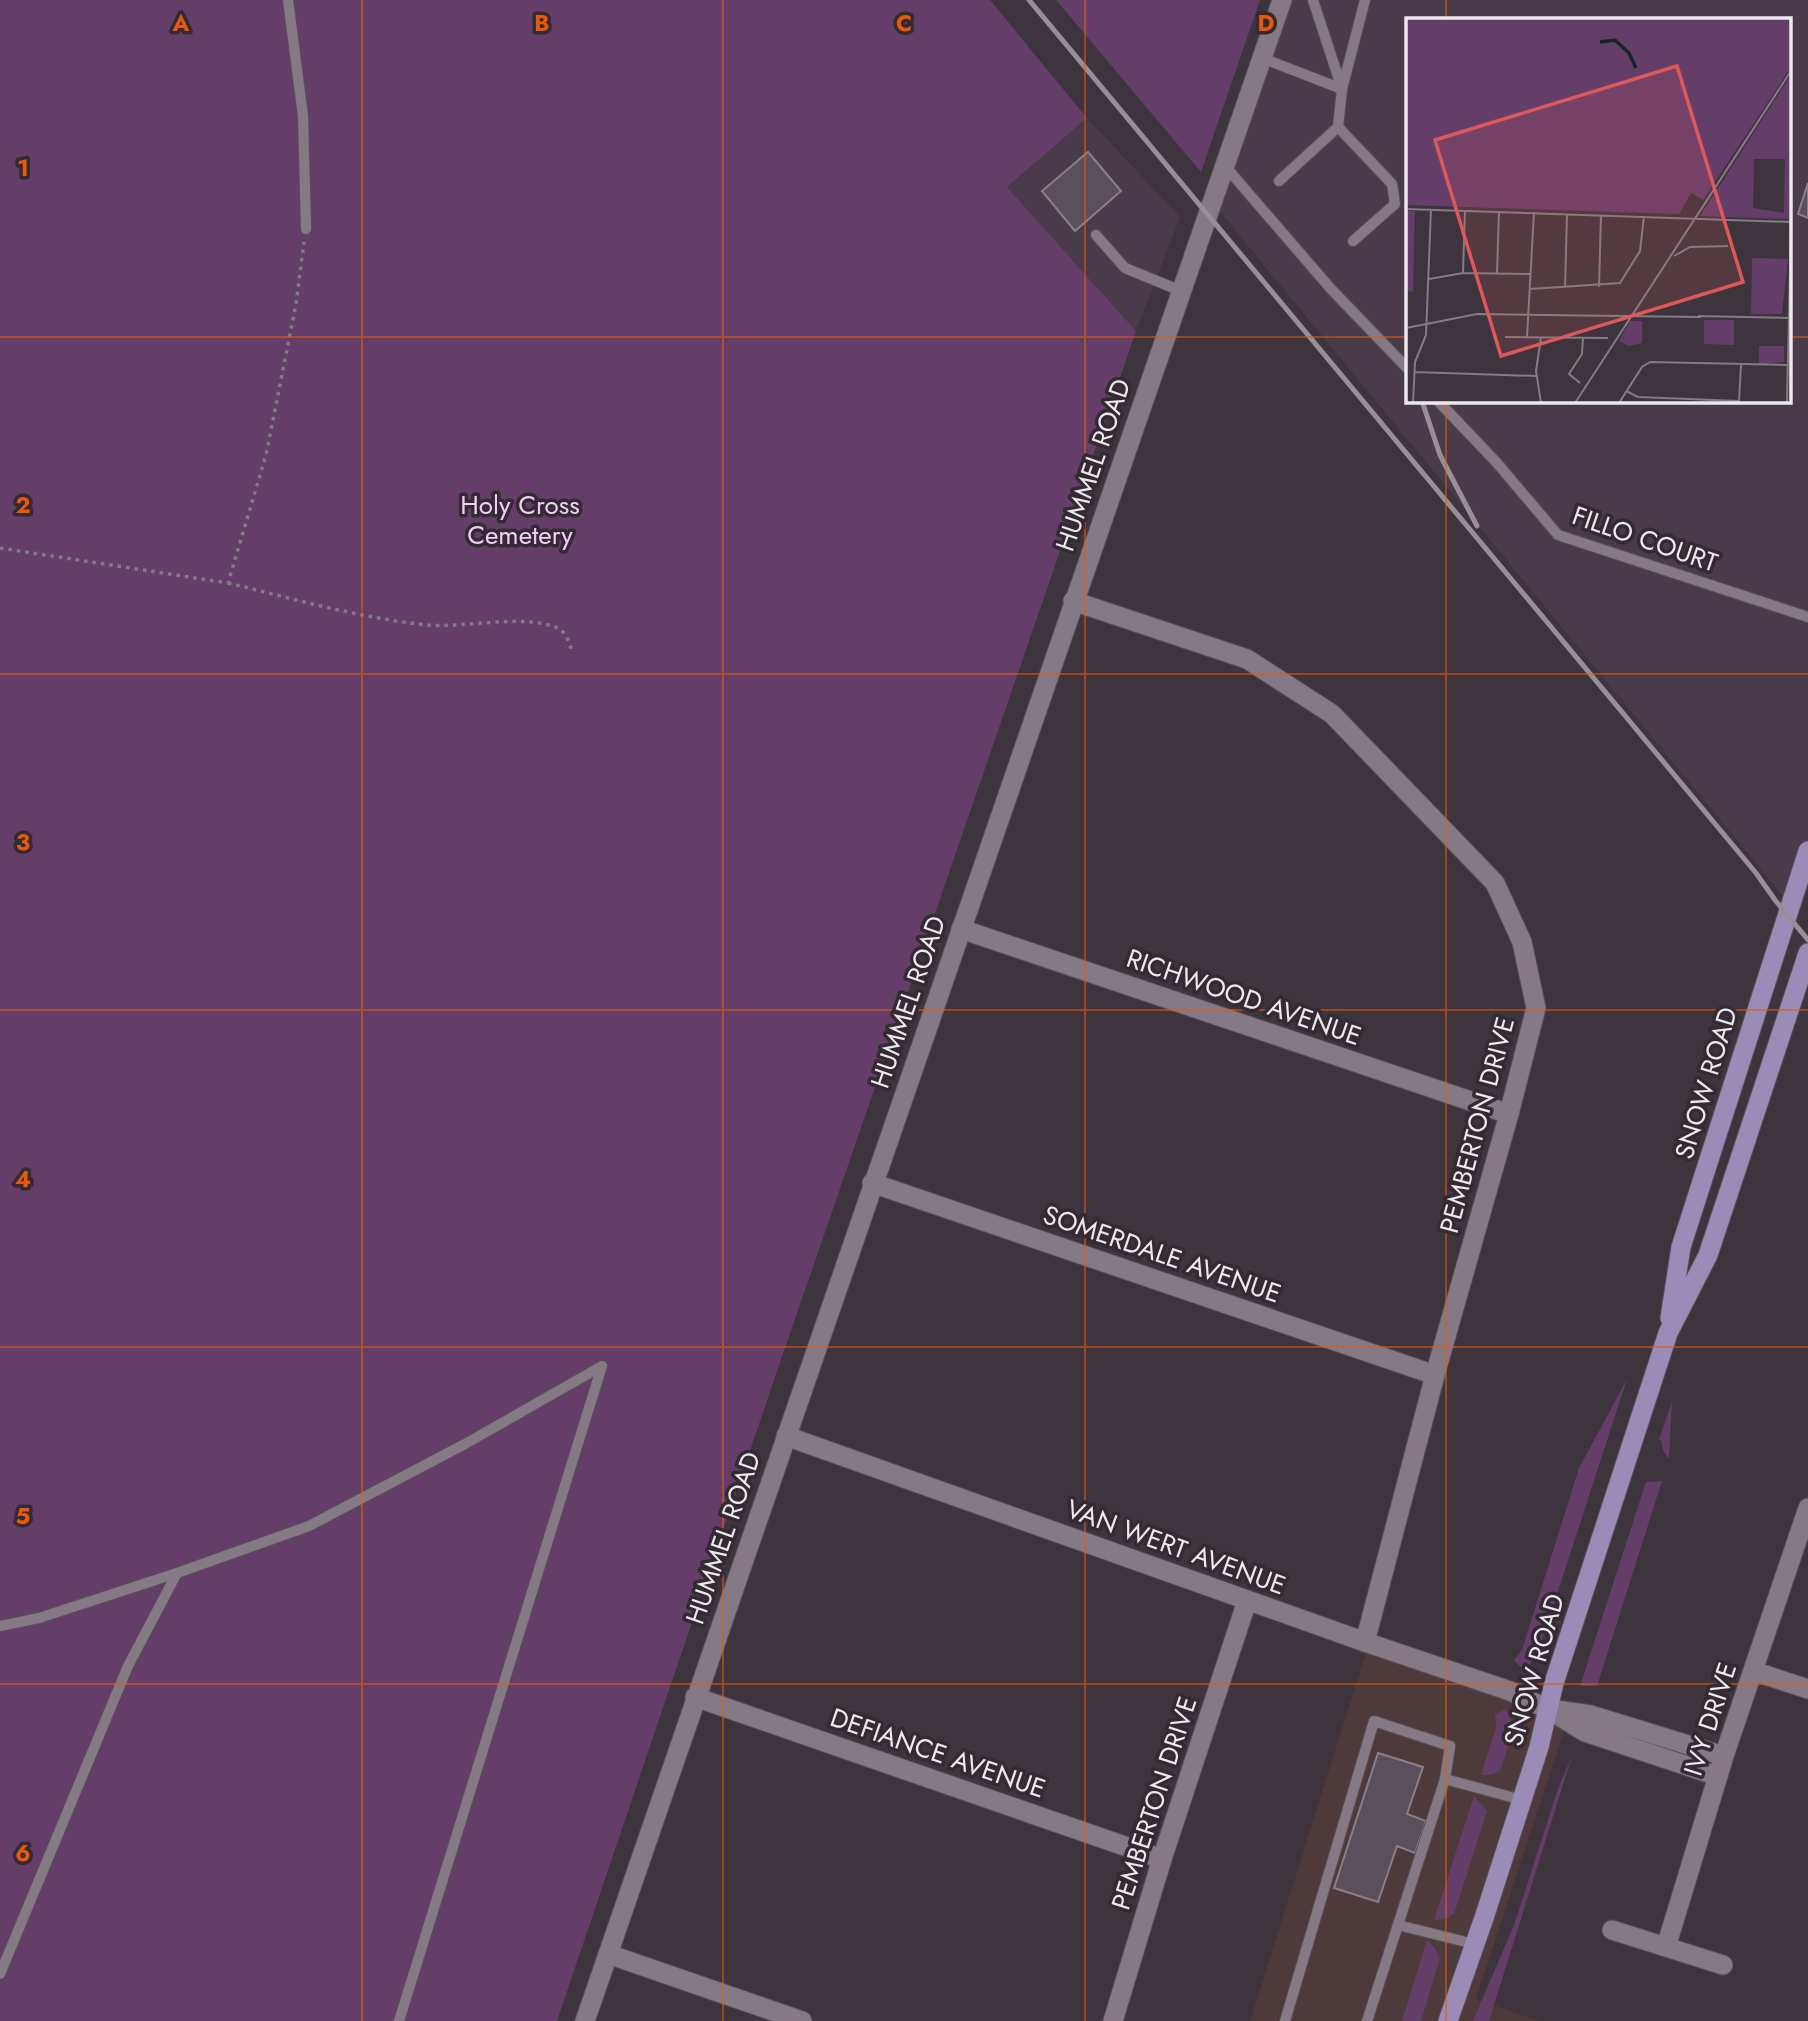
<svg xmlns="http://www.w3.org/2000/svg" width="1808" height="2021" viewBox="0 0 1808 2021" font-family="Jost,sans-serif">
	<style>
		.commercial { fill: #4e393b }
		.built { fill: #493b4a; fill-rule: evenodd }
		.green { fill: #643e69 }
		.building { fill: #5a505b; stroke: #897f8a; stroke-width: 2 }
		.lines { fill: none; stroke-linecap: round; stroke-linejoin: round }
		.service-casing { stroke: #585159; stroke-width: 12 }
		.minor-casing { stroke: #585159; stroke-width: 21 }
		.tertiary-casing { stroke: #585159; stroke-width: 21 }
		.primary-casing { stroke: #585159; stroke-width: 21 }
		.path { stroke: #827a83; stroke-width: 3.5; stroke-dasharray: 3.5 5; stroke-linecap: butt }
		.service { stroke: #847985; stroke-width: 10 }
		.minor { stroke: #847985; stroke-width: 19 }
		.tertiary { stroke: #847985; stroke-width: 19 }
		.primary { stroke: #9a8bb7; stroke-width: 19 }
		.rail { stroke: #968f97; stroke-width: 5 }
		.grid { fill: none; stroke: #e8590c; stroke-width: 2; stroke-opacity: 0.55 }
		.labels { text-anchor: middle; dominant-baseline: central; stroke-width: 7; stroke-linejoin: round; paint-order: stroke }
		.street-label { font-size: 26px; fill: #ede8ee; stroke: #332a34 }
		.park-label { font-size: 26px; fill: #f0cff4; stroke: #332a34 }
		.inset-river { fill: none; stroke: #142528; stroke-width: 3.5 }
		.inset-road { fill: none; stroke: #837c84; stroke-width: 2 }
		.view { fill: #dc585a; fill-opacity: 0.15; stroke: #dc585a; stroke-width: 3.5 }
		.inset-edge { fill: none; stroke: #ede8ee; stroke-width: 3.5 }
		.grid-label { font-size: 23px; text-anchor: middle; font-weight: bold; fill: #e8590c; stroke: #332a34; stroke-width: 7; stroke-linejoin: round; paint-order: stroke }
	</style>
	<rect width="100%" height="100%" fill="#3d343e"/>
	<path class="commercial" d="M1366 1652 1567 1722 1476 1999 1539 2021H1250Z"/>
	<g class="built">
		<path d="M1288 0H1808V842H1805L1787 901 1217 208ZM1407 19H1789V401H1407Z"/>
		<path d="M1087 118 1180 217 1136 331 1007 187Z"/>
	</g>
	<g class="green">
		<path d="M0 0H990L1087 118 1007 187 1136 331 775 1377 557 2021H0Z"/>
		<path d="M1056 0H1260L1201 172Z"/>
		<path d="M1627 1379 1537 1656 1524 1671 1514 1660 1522 1650 1579 1468Z"/>
		<path d="M1672 1401 1669 1459 1663 1450 1661 1440H1659Z"/>
		<path d="M1662 1481 1597 1686H1580L1646 1482Z"/>
		<path d="M1505 1709C1519 1727 1506 1751 1500 1771L1490 1775H1481L1496 1728 1495 1715Z"/>
		<path d="M1572 1756 1489 2021H1473L1514 1925 1559 1786Z"/>
		<path d="M1474 1796 1487 1811 1454 1914 1444 1919 1434 1920Z"/>
		<path d="M1427 1940 1434 1947 1440 1958 1421 2021H1402Z"/>
	</g>
	<g class="building">
		<path d="M1088 152 1121 191 1075 231 1042 191Z"/>
		<path d="M1808 183V218L1798 214Z"/>
		<path d="M1378 1753 1423 1767 1407 1814 1426 1821 1415 1853 1397 1846 1378 1902 1334 1888Z"/>
	</g>
	<g class="lines">
		<defs>
			<g id="service">
				<path d="M288 0 303 116 306 229"/>
				<path d="M1262 58 1342 89 1313 0"/>
				<path d="M1338 127 1392 184 1395 204 1353 241"/>
				<path d="M1225 166 1331 289 1407 368"/>
				<path d="M1279 181 1338 127 1342 89 1365 0"/>
				<path d="M1096 235 1125 268 1181 291"/>
				<path d="M1438 401 1497 463 1558 535 1808 617"/>
				<path d="M0 1626 39 1618 177 1573 309 1526 465 1444 602 1366"/>
				<path d="M1445 1779 1522 1800"/>
				<path d="M1398 1925 1474 1944"/>
				<path d="M0 1974 128 1666 177 1573"/>
				<path d="M399 2021 602 1366"/>
				<path d="M1285 2021 1374 1721 1450 1746 1445 1779 1367 2021"/>
			</g>
			<g id="minor">
				<path d="M1073 601 1247 659 1332 714 1495 883 1522 942 1536 1008 1509 1114 1435 1375 1365 1642"/>
				<path d="M961 929 1509 1114"/>
				<path d="M872 1183 1435 1375"/>
				<path d="M786 1436 1365 1642 1510 1691 1548 1709 1585 1732 1718 1776"/>
				<path d="M1753 1671 1808 1689"/>
				<path d="M695 1697 1162 1859"/>
				<path d="M1556 1710 1591 1715 1724 1756"/>
				<path d="M1612 1930 1723 1965"/>
				<path d="M1666 1947 1724 1756 1808 1508"/>
				<path d="M608 1954 802 2021"/>
				<path d="M1113 2021 1162 1859 1247 1601"/>
			</g>
			<path id="tertiary" d="M585 2021 1282 0"/>
			<g id="primary">
				<path d="M1670 1318 1681 1247 1808 851"/>
				<path d="M1448 2021 1485 1915 1539 1747 1554 1683 1668 1333 1708 1255 1808 953"/>
			</g>
		</defs>
		<use href="#service" class="service-casing"/>
		<use href="#minor" class="minor-casing"/>
		<use href="#tertiary" class="tertiary-casing"/>
		<use href="#primary" class="primary-casing"/>
		<g class="path">
			<path d="M0 548 228 583 266 455 296 304 304 242"/>
			<path d="M228 583C294 599 360 618 427 625 466 628 520 614 555 627 566 631 569 641 572 652"/>
		</g>
		<use href="#service" class="service"/>
		<use href="#minor" class="minor"/>
		<use href="#tertiary" class="tertiary"/>
		<use href="#primary" class="primary"/>
		<g class="rail">
			<path d="M1029 0 1756 873 1775 900 1808 940"/>
			<path d="M1422 401 1440 455 1477 526"/>
		</g>
	</g>
	<path class="grid" d="M362 0V2021M723 0V2021M1085 0V2021M1446 0V19M0 337H1407M1789 337H1808M1446 401V2021M0 674H1808M0 1010H1808M0 1347H1808M0 1684H1808"/>
	<g class="labels">
		<g class="street-label">
			<text transform="translate(1093 465) rotate(-71)">HUMMEL ROAD</text>
			<text transform="translate(1645 539) rotate(19)">FILLO COURT</text>
			<text transform="translate(1244 997) rotate(19)">RICHWOOD AVENUE</text>
			<text transform="translate(908 1002) rotate(-71)">HUMMEL ROAD</text>
			<text transform="translate(1706 1083) rotate(-73)">SNOW ROAD</text>
			<text transform="translate(1477 1125) rotate(-75)">PEMBERTON DRIVE</text>
			<text transform="translate(1162 1254) rotate(19)">SOMERDALE AVENUE</text>
			<text transform="translate(723 1538) rotate(-71)">HUMMEL ROAD</text>
			<text transform="translate(1176 1547) rotate(20)">VAN WERT AVENUE</text>
			<text transform="translate(1534 1670) rotate(-74)">SNOW ROAD</text>
			<text transform="translate(1710 1719) rotate(-72)">IVY DRIVE</text>
			<text transform="translate(938 1753) rotate(19)">DEFIANCE AVENUE</text>
			<text transform="translate(1154 1803) rotate(-72)">PEMBERTON DRIVE</text>
		</g>
		<g class="park-label">
			<text x="520" y="505">Holy Cross<tspan x="520" dy="30">Cemetery</tspan></text>
		</g>
	</g>
	<g transform="translate(1406 18)">
		<rect width="385" height="385" fill="#3d343e"/>
		<path d="M0 0H385L384 51 297 182 285 175 273 196 0 187ZM383 60V201L294 198ZM348 141H379L378 195 347 190ZM1 193H9L7 274 0 272ZM346 240 382 241 376 296H345ZM298 302H328V327L298 326ZM224 303H236V325L223 328 213 323ZM353 328H378V344L353 346Z" fill="#643e69" fill-rule="evenodd"/>
		<path class="inset-river" d="M194 24 209 22 223 35 230 50"/>
		<path class="inset-road" d="M0 191 385 204M268 238 284 229 322 228M57 255 59 192M91 255 93 193M23 261 57 255 125 256M193 269 195 197M159 270 161 196M124 271 214 265 234 233 238 198M292 298 385 300M0 310 71 296 295 299M99 319 202 320M121 319 128 194M8 354 130 358M174 365 163 356 176 336 177 320M220 373 232 379 333 383 335 347M7 385 9 344 20 317 25 191M135 385 130 353 135 319M169 385 385 53M213 385 236 349 244 344 381 347M381 385 385 208"/>
		<path class="view" d="M271 48 337 264 95 338 29 122Z"/>
		<rect width="385" height="385" class="inset-edge"/>
	</g>
	<g class="grid-label">
		<text x="181" y="31">A</text>
		<text x="542" y="31">B</text>
		<text x="904" y="31">C</text>
		<text x="1266" y="31">D</text>
		<text x="23" y="176">1</text>
		<text x="23" y="513">2</text>
		<text x="23" y="850">3</text>
		<text x="23" y="1187">4</text>
		<text x="23" y="1524">5</text>
		<text x="23" y="1861">6</text>
	</g>
</svg>
